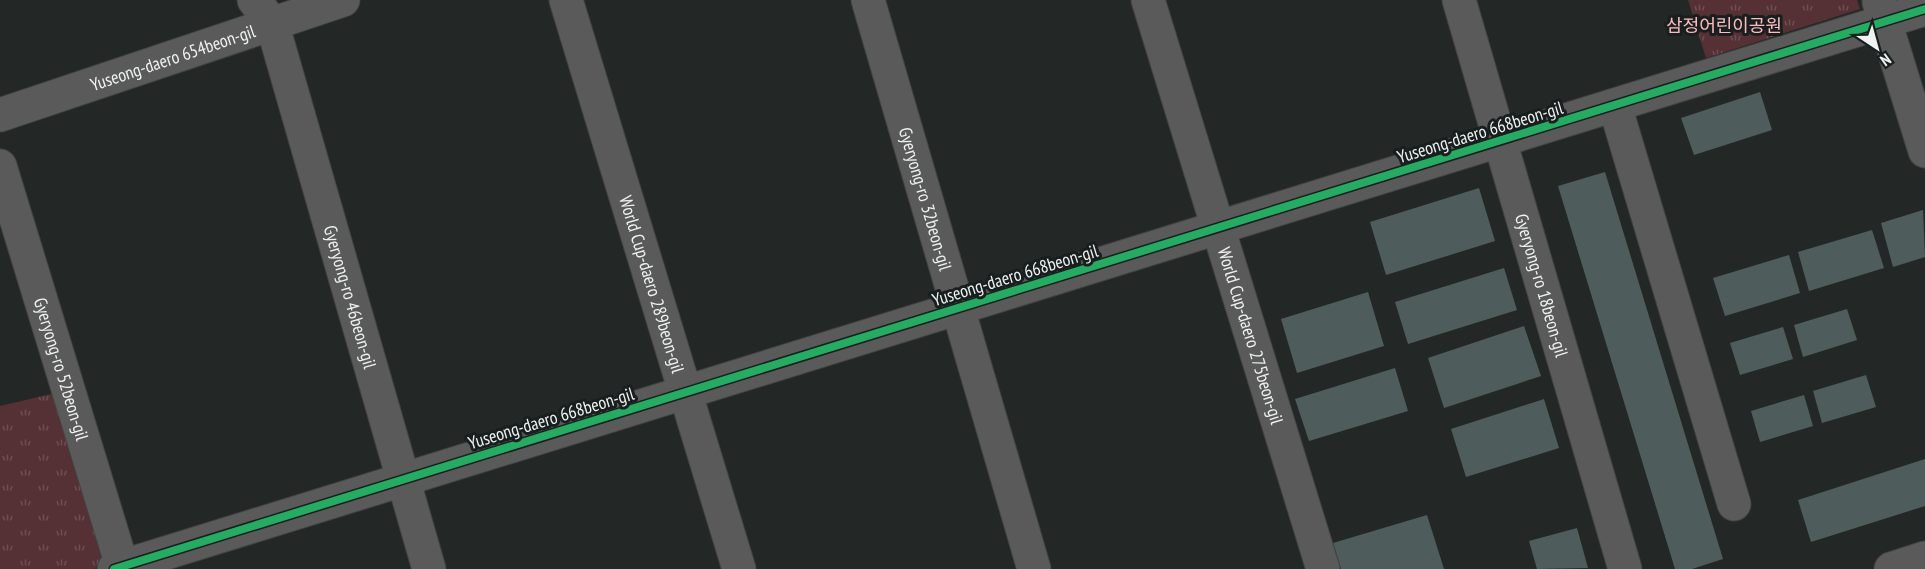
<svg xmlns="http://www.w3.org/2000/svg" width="1925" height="569" viewBox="0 0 1925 569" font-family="'PT Sans Narrow','Noto Sans KR',sans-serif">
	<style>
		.park { fill: url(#park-tufts) }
		.building { fill: #4e5d5b }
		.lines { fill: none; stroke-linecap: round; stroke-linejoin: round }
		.minor-casing { stroke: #404443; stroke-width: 35 }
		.minor { stroke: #5b5a5a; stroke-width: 33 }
		.cycleway-casing { stroke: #181f1e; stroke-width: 11 }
		.cycleway { stroke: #26ab63; stroke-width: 8 }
		.labels { text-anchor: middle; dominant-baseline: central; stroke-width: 6; stroke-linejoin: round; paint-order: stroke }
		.park-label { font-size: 18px; fill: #febbc1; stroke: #181f1e }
		.street-label { font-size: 18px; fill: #eef3f2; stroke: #181f1e }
	</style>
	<defs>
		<pattern id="park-tufts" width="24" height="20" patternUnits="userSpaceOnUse" patternTransform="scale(1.5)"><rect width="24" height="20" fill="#553034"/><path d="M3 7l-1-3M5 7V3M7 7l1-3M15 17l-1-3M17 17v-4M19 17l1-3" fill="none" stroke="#6e4e52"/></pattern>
	</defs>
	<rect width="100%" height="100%" fill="#232827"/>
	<g class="park">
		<path d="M1688 0H1857L1860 9 1706 58Z"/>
		<path d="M60 392 106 557 95 569H0V406Z"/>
	</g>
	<g class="building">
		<path d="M1760 92 1772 130 1694 155 1681 118Z"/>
		<path d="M1605 172 1723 559 1692 569H1675L1558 186Z"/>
		<path d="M1479 188 1495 241 1386 275 1370 222Z"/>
		<path d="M1923 210 1925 257 1893 267 1881 223Z"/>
		<path d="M1872 230 1884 268 1809 291 1798 252Z"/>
		<path d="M1789 255 1800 293 1725 316 1713 278Z"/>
		<path d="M1504 268 1517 310 1408 344 1395 302Z"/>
		<path d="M1368 292 1384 346 1297 373 1281 319Z"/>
		<path d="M1847 309 1857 340 1803 357 1794 325Z"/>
		<path d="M1524 326 1541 376 1444 408 1428 358Z"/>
		<path d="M1783 327 1793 359 1740 375 1730 343Z"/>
		<path d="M1395 368 1408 411 1309 441 1295 399Z"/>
		<path d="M1866 375 1876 407 1822 423 1813 391Z"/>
		<path d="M1804 395 1813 426 1760 442 1751 411Z"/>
		<path d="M1544 399 1559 448 1466 477 1451 429Z"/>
		<path d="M1925 459V506L1811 542 1798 500Z"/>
		<path d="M1427 515 1444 569H1341L1333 543Z"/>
		<path d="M1577 528 1588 568 1537 569 1529 541Z"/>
	</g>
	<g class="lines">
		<defs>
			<g id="minor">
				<path id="s1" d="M254 0 272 23 429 569"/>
				<path id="s2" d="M566 0 739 569"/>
				<path id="s3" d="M868 0 1034 569"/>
				<path id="s4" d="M1148 0 1323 569"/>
				<path id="s5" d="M1459 0 1625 569"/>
				<path d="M1879 2 1925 151"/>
				<path d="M1615 106 1734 504"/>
				<path id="s6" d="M0 115 343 0"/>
				<path id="s7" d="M0 166 123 569"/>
				<path d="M114 569 1925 9"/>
				<path d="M1891 569 1925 558"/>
			</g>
		</defs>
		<use href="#minor" class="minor-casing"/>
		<use href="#minor" class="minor"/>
		<defs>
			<path id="cycleway" d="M114 569 1925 9"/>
		</defs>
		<use href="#cycleway" class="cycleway-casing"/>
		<use href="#cycleway" class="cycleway"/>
	</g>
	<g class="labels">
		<g class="park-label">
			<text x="1724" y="25">삼정어린이공원</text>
		</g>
		<g class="street-label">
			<text stroke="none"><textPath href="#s6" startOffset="182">Yuseong-daero 654beon-gil</textPath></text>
			<text transform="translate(1480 132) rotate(-17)">Yuseong-daero 668beon-gil</text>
			<text stroke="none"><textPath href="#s3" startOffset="207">Gyeryong-ro 32beon-gil</textPath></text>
			<text transform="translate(1015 275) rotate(-17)">Yuseong-daero 668beon-gil</text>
			<text stroke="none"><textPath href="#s5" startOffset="297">Gyeryong-ro 18beon-gil</textPath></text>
			<text stroke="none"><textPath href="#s2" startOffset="297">World Cup-daero 289beon-gil</textPath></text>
			<text stroke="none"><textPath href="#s1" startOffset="314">Gyeryong-ro 46beon-gil</textPath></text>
			<text stroke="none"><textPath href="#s4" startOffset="351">World Cup-daero 275beon-gil</textPath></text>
			<text stroke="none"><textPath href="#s7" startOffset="212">Gyeryong-ro 52beon-gil</textPath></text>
			<text transform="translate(551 418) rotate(-17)">Yuseong-daero 668beon-gil</text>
		</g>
	</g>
	<g transform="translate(1877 48) rotate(144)" stroke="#181f1e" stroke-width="4.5" paint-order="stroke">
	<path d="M0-4.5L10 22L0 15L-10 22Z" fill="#eef3f2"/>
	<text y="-9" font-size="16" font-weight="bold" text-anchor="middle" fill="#eef3f2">N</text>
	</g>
</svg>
